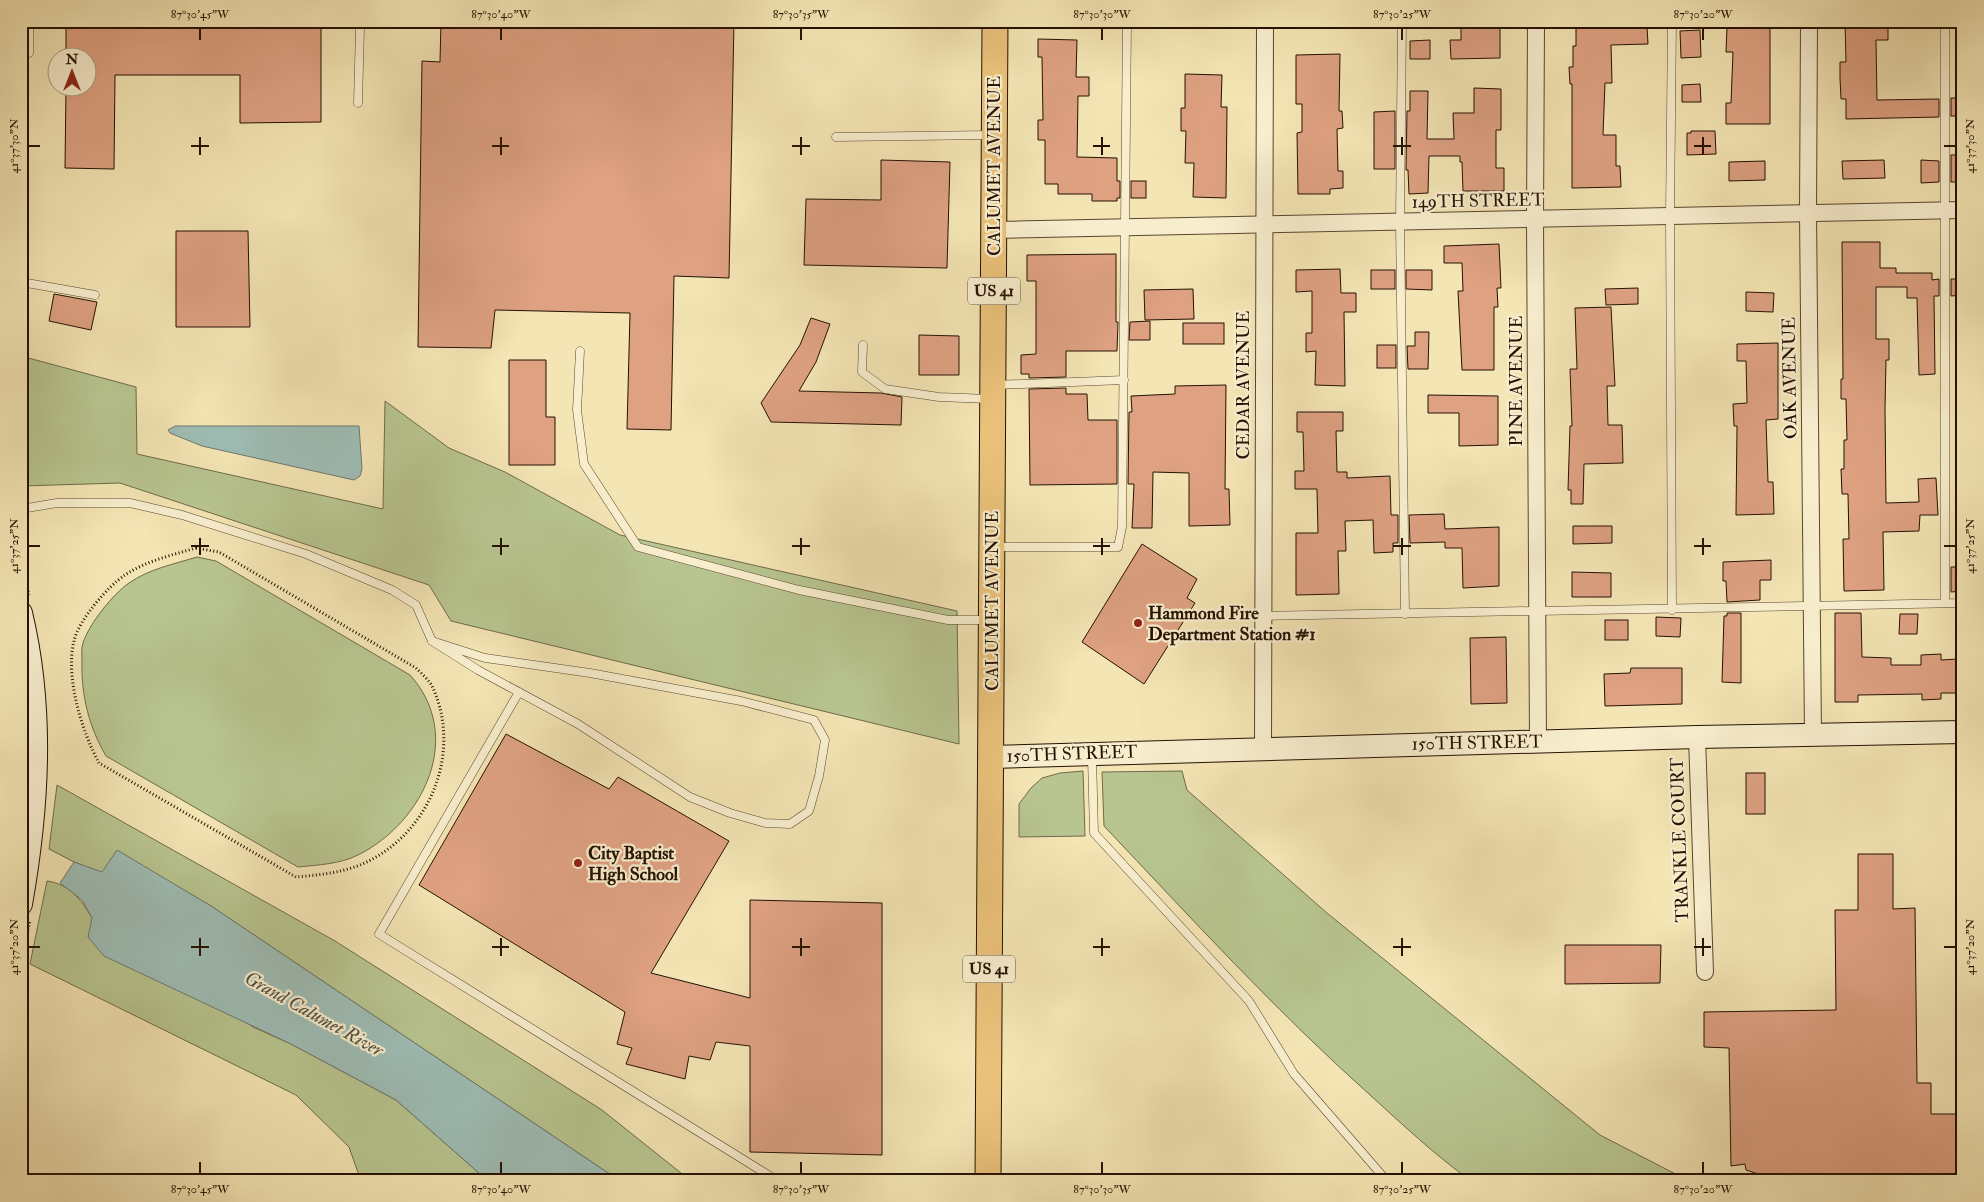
<svg xmlns="http://www.w3.org/2000/svg" width="1984" height="1202" viewBox="0 0 1984 1202" font-family="'IM FELL Double Pica',serif">
	<style>
		.green { fill: #b8c590; stroke: #6e6b49 }
		.water { fill: #9ebdb5; stroke: #6e786d }
		.building { fill: #dea182; stroke: #251102 }
		.lines { fill: none; stroke-linecap: round; stroke-linejoin: round }
		.lane-casing { stroke: #59462e; stroke-width: 9 }
		.street-casing { stroke: #59462e; stroke-width: 18 }
		.secondary-casing { stroke: #251102; stroke-width: 24 }
		.primary-casing { stroke: #251102; stroke-width: 27 }
		.path { stroke: #251102; stroke-width: 3; stroke-dasharray: 1 2.5; stroke-linecap: butt }
		.lane { stroke: #f8eece; stroke-width: 8 }
		.street { stroke: #f8eece; stroke-width: 16 }
		.secondary { stroke: #f8eece; stroke-width: 22 }
		.primary { stroke: #eac27a; stroke-width: 25 }
		.ticks { fill: none; stroke: #251102; stroke-width: 2 }
		.poi-dot { fill: #8f2418; stroke: #f8eece; stroke-width: 2 }
		.labels { text-anchor: middle; dominant-baseline: central; stroke-width: 4.5; stroke-linejoin: round; paint-order: stroke }
		.shield { fill: #f8eece; stroke: #64533f; stroke-width: 1 }
		.shield-label { font-size: 16px; font-weight: bold; fill: #251102 }
		.street-label { font-size: 18px; fill: #251102; stroke: #f8eece }
		.poi-label { font-size: 18px; font-weight: bold; fill: #251102; stroke: #f8eece; text-anchor: start }
		.water-label { font-size: 19px; font-style: italic; fill: #4f4d41; stroke: #f8eece }
		.neatline { fill: none; stroke: #251102; stroke-width: 2 }
		.ticks-label { font-size: 12px; text-anchor: middle; fill: #251102 }
	</style>
	<rect width="100%" height="100%" fill="#f4e5b4"/>
	<filter id="stains"><feTurbulence type="fractalNoise" baseFrequency=".004" numOctaves="4"/><feColorMatrix values="0 0 0 0 .2 0 0 0 0 .09 0 0 0 0 .02 0 0 0 .5 -.17"/></filter>
	<radialGradient id="worn" r=".72"><stop offset=".6" stop-color="#630" stop-opacity="0"/><stop offset="1" stop-color="#630" stop-opacity=".3"/></radialGradient>
	<g class="green">
		<path d="M21 356 136 387 137 454 383 509 385 401 449 448 505 472 620 535 957 611 959 744 451 621 429 585 120 483 21 486Z"/>
		<path d="M197 557 216 561 410 675C465 736 424 822 358 855 340 864 318 865 298 867L106 756C89 727 81 695 82 662 82 656 81 648 83 643 89 624 113 594 129 583 149 569 174 564 197 557Z"/>
		<path d="M1083 771 1085 836 1019 837V804L1031 788 1042 778 1060 773Z"/>
		<path d="M1182 771 1187 790 1327 913 1600 1135 1689 1181H1471C1435 1155 1403 1125 1370 1095 1276 1011 1191 918 1104 826L1102 772Z"/>
		<path d="M57 785 335 941 602 1110 691 1181H620L211 906 117 851 102 873 74 862 49 849Z"/>
		<path d="M47 881C69 884 81 899 92 918L253 1027 291 1044 396 1100 488 1181H361L349 1147 296 1095 30 964Z"/>
	</g>
	<g class="water">
		<path d="M175 426H359L362 469 360 476 354 480 202 446 170 433 168 430Z"/>
		<path d="M117 850 211 906 620 1181H488L396 1100 291 1044 104 956 88 937 92 918 82 900 60 883 74 862 102 872Z"/>
	</g>
	<g class="building">
		<path d="M66 21H321V122L240 123V75H115L114 169 65 168 66 88H88V58H66Z"/>
		<path d="M441 21H734L729 278 674 276 671 430 627 429 630 313 495 310 491 348 418 347 422 61 440 62Z"/>
		<path d="M1461 21H1500V58L1451 59 1450 40H1461Z"/>
		<path d="M1576 21H1608V27L1647 26 1648 44 1611 45 1612 83H1605L1603 135H1616V166H1620L1621 187 1572 188V84H1570L1569 67H1573V46H1576Z"/>
		<path d="M1845 21H1888V40H1876L1877 100 1939 99V117L1846 119V99H1841L1840 78V62H1846Z"/>
		<path d="M1727 27H1770V124H1726V103H1731L1733 52H1726Z"/>
		<path d="M1700 30 1701 57 1681 58 1680 31Z"/>
		<path d="M1038 39 1077 40 1076 77H1089V96H1078L1077 157 1117 158V181H1120V198H1117V201H1092V194H1058V184H1045V140H1038V120H1043L1042 57H1038Z"/>
		<path d="M1430 40V59H1410V41Z"/>
		<path d="M1340 54 1339 111H1342L1343 128 1337 129 1338 171H1343V188L1330 189V194H1298L1297 133 1302 132V104H1296V55Z"/>
		<path d="M1185 74 1222 75 1221 107H1227L1226 198 1193 197 1194 163H1185L1186 131H1181V108H1185Z"/>
		<path d="M1700 84 1701 102H1682V85Z"/>
		<path d="M1474 88 1501 89V130H1496V168H1504V191H1463L1462 162H1460V156H1429L1428 193 1409 194 1408 170H1406L1407 111H1410V91H1428L1427 139H1454L1453 113H1474Z"/>
		<rect x="1951" y="98" width="12" height="18"/>
		<path d="M1395 111V169H1374V112Z"/>
		<path d="M1691 131H1715L1716 154 1687 155V133H1691Z"/>
		<rect x="1951" y="155" width="12" height="27"/>
		<path d="M881 160 950 162 947 268 804 265 806 199 881 200Z"/>
		<path d="M1884 160 1885 178 1843 179 1842 161Z"/>
		<path d="M1921 160 1939 161V182L1921 183Z"/>
		<path d="M1765 161V180L1729 181V162Z"/>
		<rect x="1131" y="181" width="15" height="17"/>
		<path d="M176 231H248L250 327H176Z"/>
		<path d="M1842 242H1880V268H1896V273H1932V280L1939 279V296H1934L1935 374 1919 375 1917 298H1907V287H1876V339H1889V360H1886L1885 409 1886 503 1919 502 1918 479 1936 478 1938 515H1920L1919 531 1883 532 1884 590 1844 591 1843 539H1849L1848 494H1842L1841 469H1844V440H1847L1846 399H1841V379H1843Z"/>
		<path d="M1499 244 1501 288H1497L1498 307H1494V370H1462L1458 291H1463L1462 263H1444V246Z"/>
		<path d="M1116 254V322H1118L1117 351H1066V377L1029 378V374H1021V355L1036 354V281H1027V255Z"/>
		<path d="M1340 269 1341 293H1356V312H1344L1345 386 1315 385 1316 351 1306 352V333H1312V291L1296 292V270Z"/>
		<rect x="1371" y="270" width="24" height="19"/>
		<path d="M1406 270H1432V290L1406 289Z"/>
		<path d="M1951 279H1963V295L1951 296Z"/>
		<path d="M1638 288V304L1606 305 1605 289Z"/>
		<path d="M1193 289 1194 319 1145 320 1144 290Z"/>
		<path d="M1746 292 1774 293 1773 312 1746 311Z"/>
		<path d="M54 294 97 302 91 330 49 321Z"/>
		<path d="M1611 307 1615 386H1607L1608 425H1622L1623 463 1584 464 1583 504H1571V490H1568L1570 426H1572L1570 369H1577L1575 308Z"/>
		<path d="M811 318 830 324 816 362 799 391 881 393 902 397 901 425 771 422 761 403 800 345Z"/>
		<path d="M1150 321V340H1129L1130 322Z"/>
		<rect x="1183" y="323" width="41" height="21"/>
		<path d="M1415 332H1429L1428 369H1408L1407 346H1415Z"/>
		<path d="M919 335 959 336V375H919Z"/>
		<path d="M1778 343V419L1766 420 1768 482H1773L1774 514 1736 515 1737 426H1734L1733 404 1747 403 1746 361H1737V344Z"/>
		<rect x="1377" y="345" width="19" height="23"/>
		<path d="M509 360H546V417H555V465H509Z"/>
		<path d="M1226 385 1225 489H1229L1230 525 1189 526V473L1153 472 1152 528H1132L1134 484H1128L1129 412H1132L1131 396 1175 394V386Z"/>
		<path d="M1066 388V394H1087L1088 420H1117V484L1030 485 1029 389Z"/>
		<path d="M1428 395 1498 396V445L1459 446V413H1428Z"/>
		<path d="M1297 412H1343V431H1336L1337 472H1347V478L1390 476 1391 515H1398V543H1393V552L1374 553 1373 520 1345 521 1346 551H1338L1339 594 1296 595V533H1318L1317 489H1295V471H1304L1303 432H1297Z"/>
		<path d="M1444 514 1445 529 1499 527V586L1463 588 1462 548H1445V542L1410 543 1409 515Z"/>
		<path d="M1573 526H1612V543L1573 544Z"/>
		<path d="M1142 544 1197 579 1187 598 1195 603 1144 684 1082 642Z"/>
		<path d="M1771 560V580H1760V600L1727 602 1726 581H1723V562Z"/>
		<path d="M1951 567H1963V591L1951 592Z"/>
		<path d="M1572 572 1611 573V597H1572Z"/>
		<path d="M1727 613H1741V683L1722 682 1724 616H1727Z"/>
		<path d="M1835 613H1861L1862 657 1891 658V665H1921V655L1941 654V660L1958 659V672H1963V693H1941V699L1922 700V694L1858 695V702H1835Z"/>
		<path d="M1900 614H1918L1917 634H1899Z"/>
		<path d="M1656 617 1681 618 1680 637 1656 636Z"/>
		<rect x="1605" y="620" width="23" height="20"/>
		<path d="M1506 637 1507 703 1471 704 1470 638Z"/>
		<path d="M1631 668H1682V704L1605 706 1604 674 1630 673Z"/>
		<path d="M506 734 609 789 618 777 729 841 651 973 750 998V900L882 903V1155L750 1152V1046L716 1042 710 1060 689 1056 685 1079 626 1064 632 1048 617 1044 625 1012 419 885Z"/>
		<rect x="1746" y="773" width="19" height="41"/>
		<path d="M1858 854H1893V909L1915 908 1917 1083H1931V1114H1963V1181H1780L1746 1170 1745 1164 1731 1166 1729 1048 1704 1047V1012L1836 1010 1835 910H1858Z"/>
		<path d="M1565 945H1661L1660 983 1565 984Z"/>
	</g>
	<g class="lines">
		<defs>
			<g id="lane">
				<path d="M1402 21 1400 222 1405 614"/>
				<path d="M1945 21V603"/>
				<path d="M29 53V21"/>
				<path d="M358 103 360 28 362 21"/>
				<path d="M836 137 991 135"/>
				<path d="M21 282 95 295"/>
				<path d="M863 345 862 372 885 389 939 397 989 399"/>
				<path d="M580 351 577 410 584 464 638 547 799 590 948 620H987"/>
				<path d="M995 385 1124 380"/>
				<path d="M21 509 57 503H130L182 515 306 554 392 590 416 605 432 641 478 670 578 724 690 797 730 813 765 823 790 824 809 811 819 776 825 740 814 720 741 701 590 673 485 658 432 641"/>
				<path d="M994 547H1118L1122 527 1127 21"/>
				<path d="M1672 610 1670 216 1672 21"/>
				<path d="M1263 616 1963 603"/>
				<path d="M519 692 379 934 778 1181"/>
				<path d="M1092 757 1094 833 1249 1001 1294 1074 1387 1181"/>
			</g>
			<g id="street">
				<path d="M1536 21 1535 219 1538 741"/>
				<path d="M1809 21 1808 213 1813 735"/>
				<path d="M994 230 1963 210"/>
				<path d="M1697 737 1705 972"/>
				<path d="M1263 748 1265 21"/>
			</g>
			<g id="secondary">
				<path d="M21 613C44 709 38 808 21 904"/>
				<path d="M992 757 1697 737 1963 732"/>
			</g>
			<path id="primary" d="M988 1181 995 21"/>
		</defs>
		<use href="#lane" class="lane-casing"/>
		<use href="#street" class="street-casing"/>
		<use href="#secondary" class="secondary-casing"/>
		<use href="#primary" class="primary-casing"/>
		<g class="path">
			<path d="M196 548 219 552 416 668C422 674 430 681 433 688 463 755 428 837 360 865 340 873 318 875 296 877L99 763C82 732 65 677 74 641 78 621 108 586 125 575 146 561 172 555 196 548Z"/>
			<path d="M21 564 29 595"/>
			<path d="M21 957 30 921"/>
		</g>
		<use href="#lane" class="lane"/>
		<use href="#street" class="street"/>
		<use href="#secondary" class="secondary"/>
		<use href="#primary" class="primary"/>
	</g>
	<path class="ticks" d="M200 28V40M501 28V40M801 28V40M1102 28V40M1402 28V40M1703 28V40M200 137V155M501 137V155M801 137V155M1102 137V155M1402 137V155M1703 137V155M28 146H40M191 146H209M492 146H509M792 146H810M1093 146H1110M1393 146H1411M1694 146H1711M1944 146H1956M200 538V555M501 538V555M801 538V555M1102 538V555M1402 538V555M1703 538V555M28 546H40M191 546H209M492 546H509M792 546H810M1093 546H1110M1393 546H1411M1694 546H1711M1944 546H1956M200 938V956M501 938V956M801 938V956M1102 938V956M1402 938V956M1703 938V956M28 947H40M191 947H209M492 947H509M792 947H810M1093 947H1110M1393 947H1411M1694 947H1711M1944 947H1956M200 1162V1174M501 1162V1174M801 1162V1174M1102 1162V1174M1402 1162V1174M1703 1162V1174"/>
	<g class="poi-dot">
		<circle cx="1138" cy="623" r="5"/>
		<circle cx="578" cy="863" r="5"/>
	</g>
	<g class="labels">
		<g class="shield">
			<rect x="968" y="277.5" width="52" height="27" rx="4"/>
			<rect x="963" y="955.5" width="52" height="27" rx="4"/>
		</g>
		<g class="shield-label">
			<text x="994" y="291">US 41</text>
			<text x="989" y="969">US 41</text>
		</g>
		<g class="street-label">
			<text transform="translate(994 166) rotate(-90)">CALUMET AVENUE</text>
			<text transform="translate(1478 201) rotate(-1)">149TH STREET</text>
			<text transform="translate(1790 378) rotate(-91)">OAK AVENUE</text>
			<text transform="translate(1516 381) rotate(-90)">PINE AVENUE</text>
			<text transform="translate(1243 385) rotate(-90)">CEDAR AVENUE</text>
			<text transform="translate(992 601) rotate(-90)">CALUMET AVENUE</text>
			<text transform="translate(1477 743) rotate(-1)">150TH STREET</text>
			<text transform="translate(1072 754) rotate(-2)">150TH STREET</text>
			<text transform="translate(1680 840) rotate(-92)">TRANKLE COURT</text>
		</g>
		<g class="poi-label">
			<text x="1148" y="613">Hammond Fire<tspan x="1148" dy="21">Department Station #1</tspan></text>
			<text x="588" y="853">City Baptist<tspan x="588" dy="21">High School</tspan></text>
		</g>
		<g class="water-label">
			<text transform="translate(314 1014) rotate(29)">Grand Calumet River</text>
		</g>
	</g>
	<rect width="1984" height="1202" fill="none" stroke="#f4e5b4" stroke-width="55"/>
	<g transform="translate(72 72)"><circle r="24" fill="#f8eece" stroke="#a4967c"/>
	<path d="M0-4L9 19L0 12L-9 19Z" fill="#8f2418"/>
	<text y="-8" font-size="14" font-weight="bold" text-anchor="middle" fill="#251102">N</text>
	</g>
	<rect x="28" y="28" width="1928" height="1146" class="neatline"/>
	<g class="ticks-label">
		<text x="200" y="18">87°30'45"W</text>
		<text x="501" y="18">87°30'40"W</text>
		<text x="801" y="18">87°30'35"W</text>
		<text x="1102" y="18">87°30'30"W</text>
		<text x="1402" y="18">87°30'25"W</text>
		<text x="1703" y="18">87°30'20"W</text>
		<text transform="translate(14 146) rotate(-90)" y="4">41°37'30"N</text>
		<text transform="translate(1970 146) rotate(-90)" y="4">41°37'30"N</text>
		<text transform="translate(14 546) rotate(-90)" y="4">41°37'25"N</text>
		<text transform="translate(1970 546) rotate(-90)" y="4">41°37'25"N</text>
		<text transform="translate(14 947) rotate(-90)" y="4">41°37'20"N</text>
		<text transform="translate(1970 947) rotate(-90)" y="4">41°37'20"N</text>
		<text x="200" y="1193">87°30'45"W</text>
		<text x="501" y="1193">87°30'40"W</text>
		<text x="801" y="1193">87°30'35"W</text>
		<text x="1102" y="1193">87°30'30"W</text>
		<text x="1402" y="1193">87°30'25"W</text>
		<text x="1703" y="1193">87°30'20"W</text>
	</g>
	<rect width="100%" height="100%" filter="url(#stains)"/>
	<rect width="100%" height="100%" fill="url(#worn)"/>
</svg>
